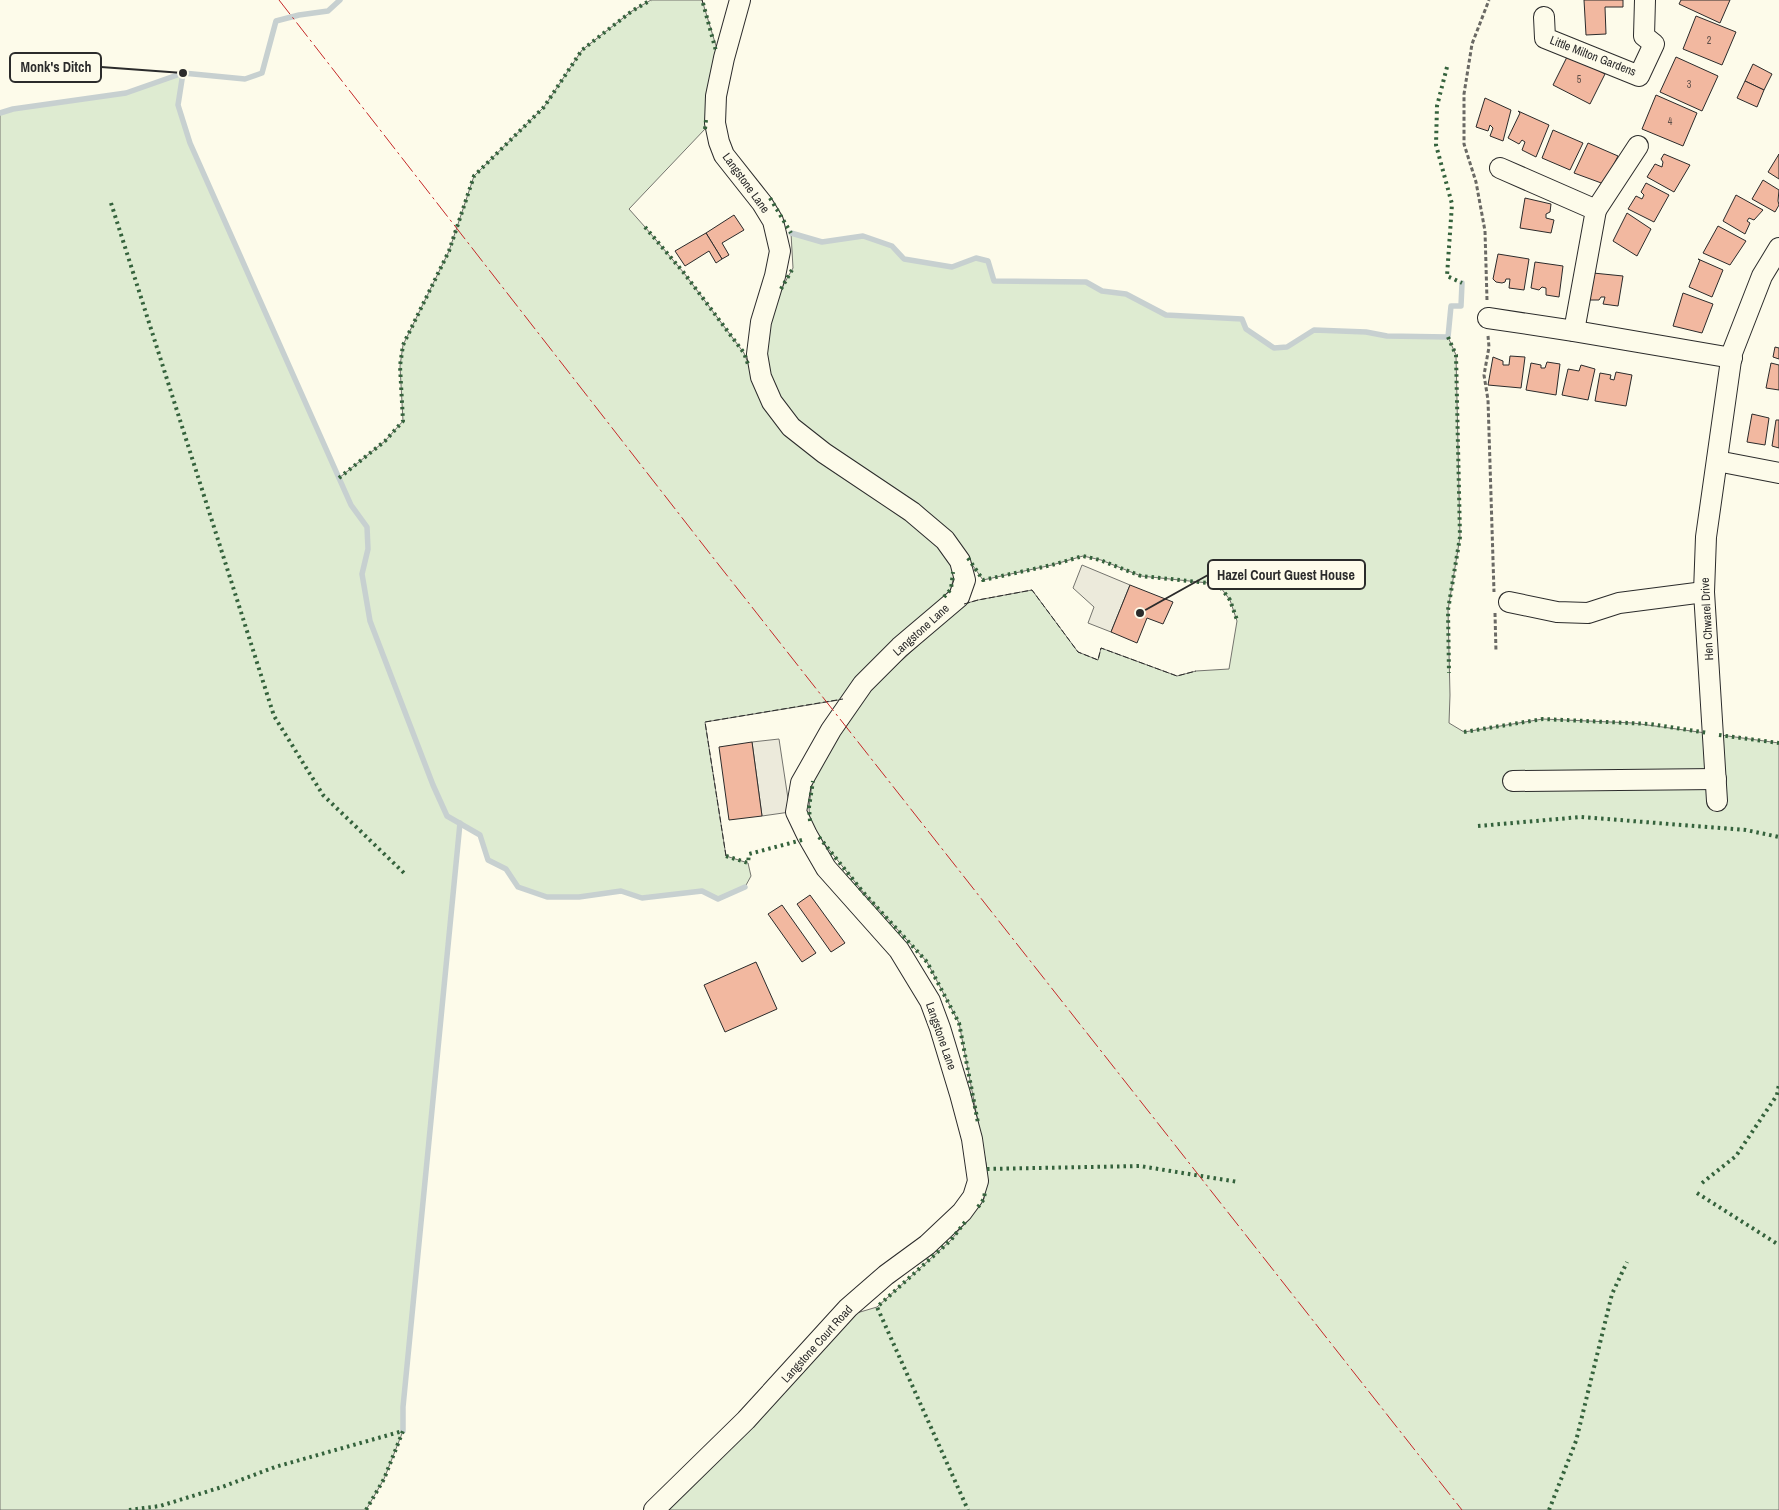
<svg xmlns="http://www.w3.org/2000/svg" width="1779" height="1510" viewBox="0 0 1779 1510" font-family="'Archivo Narrow',sans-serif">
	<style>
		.green { fill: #deebd1; stroke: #74746e }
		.parking { fill: #eceadb; stroke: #74746e }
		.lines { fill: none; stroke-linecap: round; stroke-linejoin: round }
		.stream { stroke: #c7d0d0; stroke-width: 5.5 }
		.building { fill: #f2b8a0; stroke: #2b2b2b }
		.minor-casing { stroke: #2b2b2b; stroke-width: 22 }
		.path { stroke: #6a6964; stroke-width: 3; stroke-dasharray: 4 2.5; stroke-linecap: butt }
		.minor { stroke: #fdfbea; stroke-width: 20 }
		.hedge { stroke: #34623c; stroke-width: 4; stroke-dasharray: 2.5 4; stroke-linecap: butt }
		.fence { stroke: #2b2b2b; stroke-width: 1; stroke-dasharray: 6 2.5; stroke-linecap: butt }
		.power { stroke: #c62828; stroke-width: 1; stroke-dasharray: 18 4 2.5 4; stroke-linecap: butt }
		.labels { text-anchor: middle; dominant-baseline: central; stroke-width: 4; stroke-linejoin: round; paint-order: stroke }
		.number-label { font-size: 10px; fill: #5d4e48 }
		.street-label { font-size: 12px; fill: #2b2b2b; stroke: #fdfbea }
		.leader { fill: none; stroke: #2b2b2b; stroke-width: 2 }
		.callout-dot { fill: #2b2b2b; stroke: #fdfbea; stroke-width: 2 }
		.callout { fill: #fdfbea; stroke: #2b2b2b; stroke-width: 2 }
		.callout-label { font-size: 14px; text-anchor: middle; font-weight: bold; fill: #2b2b2b }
	</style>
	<rect width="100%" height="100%" fill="#fdfbea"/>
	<g class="green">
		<path d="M651 0H702L717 49 705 129 629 209 645 227 684 273 744 353 760 393 881 498 941 548 951 562 954 575 951 589 935 607 845 699 705 722 726 856 748 863 751 876 745 887 718 899 702 891 642 898 621 891 579 897H547L518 887 506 869 488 860 480 835 460 823 403 1407V1431L384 1479 366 1510H0V113L13 109 126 93 183 73 178 105 190 143 339 478 385 441 403 421 400 366 403 345 449 251 474 176 544 107 582 50 632 11Z"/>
		<path d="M791 233 822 242 863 236 892 246 904 259 952 267 976 258 988 261 994 281 1086 282 1102 291 1126 294 1166 315 1242 319 1246 329 1274 348 1287 347 1314 330 1366 332 1387 336 1448 337 1456 355 1460 537 1448 610 1450 695 1449 723 1464 732 1543 719 1633 723 1779 743V1510H663L850 1315 877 1307 951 1240 984 1199 987 1169 959 1023 927 962 863 892 810 826 809 807 812 784 823 757 870 689 964 604 978 600 1032 590 1078 652 1098 660 1101 648 1177 676 1196 671 1229 669 1237 621 1230 600 1218 584 1141 576 1101 560 1083 556 1052 565 983 580 964 553 808 432 779 401 766 374 765 334 776 298 793 268Z"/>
	</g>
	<g class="parking">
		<path d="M1082 565 1130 585 1111 632 1088 623 1094 607 1073 588Z"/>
		<path d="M779 739 790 812 762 816 752 742Z"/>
	</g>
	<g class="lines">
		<g class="stream">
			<path d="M183 73 178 105 190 143 351 505 367 527 368 549 362 574 370 621 433 785 447 816 480 835 488 860 506 869 518 887 547 897H579L621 891 642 898 702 891 718 899 745 887"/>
			<path d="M0 113 13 109 126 93 183 73 245 79 262 73 276 21 299 15 328 11 340 0"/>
			<path d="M791 233 822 242 863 236 892 246 904 259 952 267 976 258 988 261 994 281 1086 282 1102 291 1126 294 1166 315 1242 319 1246 329 1274 348 1287 347 1314 330 1366 332 1387 336 1448 337 1451 306H1461L1462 283"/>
			<path d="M403 1431V1407L460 823"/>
		</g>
	</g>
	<g class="building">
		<path d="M1584 0H1623V7H1605L1606 34 1586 35Z"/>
		<path d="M1681 0H1730L1720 23 1679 4Z"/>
		<path d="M1696 16 1736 32 1722 65 1683 49Z"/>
		<path d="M1568 55 1605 74 1590 104 1553 85Z"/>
		<path d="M1676 57 1718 76 1702 111 1660 92Z"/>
		<path d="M1753 64 1772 74 1764 90 1745 81Z"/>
		<path d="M1745 81 1764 90 1757 107 1737 98Z"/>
		<path d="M1656 95 1697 113 1683 146 1642 129Z"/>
		<path d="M1485 98 1511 110 1503 141 1490 136 1493 128 1490 125 1488 131 1476 127Z"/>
		<path d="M1518 111 1549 125 1536 157 1522 150 1525 142 1522 140 1519 144 1508 138 1520 113Z"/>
		<path d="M1553 130 1583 143 1570 170 1542 158Z"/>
		<path d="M1588 143 1618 156 1604 184 1574 173Z"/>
		<path d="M1664 154 1690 165 1674 192 1647 177 1655 164 1662 167 1663 162 1661 159Z"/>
		<path d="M1779 154V179L1768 172Z"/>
		<path d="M1763 180 1779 190 1778 201 1779 205 1775 212 1752 199Z"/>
		<path d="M1646 183 1669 195 1654 222 1628 209 1636 196 1642 199 1644 195 1641 192Z"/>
		<path d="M1736 195 1763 210 1754 220 1749 218 1747 221 1750 223 1745 234 1723 221Z"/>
		<path d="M1525 198 1551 204 1550 212 1546 214V218L1554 220 1551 233 1520 228Z"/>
		<path d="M1627 213 1651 229 1637 256 1613 241Z"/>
		<path d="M734 215 744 230 722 243 729 255 722 259 706 233Z"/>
		<path d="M1718 226 1746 241 1730 265 1703 253Z"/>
		<path d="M706 233 722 259 716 263 709 251 685 266 675 251Z"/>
		<path d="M1498 254 1529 259 1524 290 1509 288 1510 279H1506L1505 282 1502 283 1496 282 1493 279Z"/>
		<path d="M1698 259 1723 270 1712 297 1689 287 1700 260Z"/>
		<path d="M1535 262 1563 266 1559 297 1546 295V288L1542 287 1539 290 1531 288Z"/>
		<path d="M1593 273 1623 276 1618 306 1603 304 1605 297H1601L1599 300H1587Z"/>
		<path d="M1683 293 1713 304 1702 333 1673 326Z"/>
		<path d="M1775 347 1779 348V359L1773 357Z"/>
		<path d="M1510 356 1525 357 1521 388 1488 385 1493 357 1503 361V365H1509Z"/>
		<path d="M1547 362 1560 364 1556 395 1526 390 1531 363 1541 365V368H1545Z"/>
		<path d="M1771 363 1779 365V390L1766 388Z"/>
		<path d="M1581 365 1595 369 1588 400 1562 395 1568 369 1579 371Z"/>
		<path d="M1616 372 1632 375 1626 406 1595 401 1600 373 1611 375 1610 379 1614 380Z"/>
		<path d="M1752 414 1769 418 1765 445 1747 442Z"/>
		<path d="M1776 420H1779V448L1772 446Z"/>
		<path d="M1130 585 1173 602 1163 624 1147 618 1137 643 1111 632Z"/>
		<path d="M752 742 762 816 729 820 719 747Z"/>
		<path d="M810 895 845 943 831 952 797 904Z"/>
		<path d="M782 905 816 953 802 962 768 914Z"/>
		<path d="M756 962 777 1009 725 1032 704 985Z"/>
	</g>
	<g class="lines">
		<defs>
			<g id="minor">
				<path d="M1544 17 1545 38 1639 76 1654 44 1644 36 1645 0"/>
				<path d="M1500 168 1596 210 1574 331"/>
				<path d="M1596 210 1638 146"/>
				<path d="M1488 318 1574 331 1732 358"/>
				<path d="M1717 461 1779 473"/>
				<path d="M1509 602 1557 612 1588 613 1619 603 1704 592"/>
				<path d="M1513 781 1716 779"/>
				<path d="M1717 801 1704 592 1706 537 1732 353 1762 276 1779 248"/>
				<path d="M654 1510 746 1420 848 1308 886 1275 927 1245 962 1212 973 1197 978 1181 972 1139 960 1094 940 1028 930 1001 899 950 826 868 807 835 796 812 801 783 831 730 863 684 900 647 959 597 965 580 960 561 945 540 912 512 824 453 791 427 772 402 761 377 757 354 761 322 775 276 780 251 773 221 762 203 724 155 719 142 715 123 716 96 724 58 740 0"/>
			</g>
		</defs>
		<use href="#minor" class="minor-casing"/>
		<g class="path">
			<path d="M1487 300 1485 231 1476 182 1464 144V94L1472 44 1489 0"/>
			<path d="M1488 336 1489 347 1484 375 1488 400 1494 592"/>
			<path d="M1495 613 1496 652"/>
		</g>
		<use href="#minor" class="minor"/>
		<g class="hedge">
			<path d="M703 3 716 51"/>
			<path d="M1447 67 1437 106 1436 145 1452 204 1447 276 1462 283"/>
			<path d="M705 129 706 120"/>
			<path d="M770 198 791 233"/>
			<path d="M111 203 274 716 323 795 404 873"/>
			<path d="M645 227 684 273 744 353 749 367"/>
			<path d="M781 289 793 268"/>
			<path d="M1448 337 1456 355 1460 537 1448 610 1449 673"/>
			<path d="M339 478 385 441 403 421 400 366 403 345 449 251 474 176 544 107 582 50 632 11 651 0"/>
			<path d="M968 558 983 580 1052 565 1083 556 1100 560 1141 576 1218 584 1230 600 1237 620"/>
			<path d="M944 597 951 589 953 572"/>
			<path d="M1464 732 1543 719 1650 724 1708 733"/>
			<path d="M1719 735 1779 743"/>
			<path d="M810 821 809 807 813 781"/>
			<path d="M1478 826 1581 817 1746 830 1779 837"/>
			<path d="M819 837 863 892 927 962 959 1023 978 1123"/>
			<path d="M726 856 748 863 749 854 802 840"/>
			<path d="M987 1169 1140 1166 1238 1182"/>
			<path d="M1702 1183 1736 1156 1777 1095 1779 1084"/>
			<path d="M1697 1193 1779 1245"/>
			<path d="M978 1207 984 1199 985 1191"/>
			<path d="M965 1222 951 1240 877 1307 968 1510"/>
			<path d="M129 1510 160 1506 222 1487 275 1467 403 1431 384 1479 366 1510"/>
			<path d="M1549 1510 1576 1441 1612 1294 1627 1262"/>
		</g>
		<g class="fence">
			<path d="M702 0 703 3"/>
			<path d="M964 604 978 600 1032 590 1078 652 1098 660 1101 648 1177 676 1196 671"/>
			<path d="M726 856 705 722 843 699"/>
		</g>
		<path class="power" d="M279 0 711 555 1462 1510"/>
	</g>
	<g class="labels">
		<g class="number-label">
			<text x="1709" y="40">2</text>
			<text x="1579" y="79">5</text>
			<text x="1689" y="84">3</text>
			<text x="1670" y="121">4</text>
		</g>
		<g class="street-label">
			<text transform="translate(1593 56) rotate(21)">Little Milton Gardens</text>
			<text transform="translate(746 183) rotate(54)">Langstone Lane</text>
			<text transform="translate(1707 619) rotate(-93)">Hen Chwarel Drive</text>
			<text transform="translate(921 630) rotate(-42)">Langstone Lane</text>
			<text transform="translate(941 1036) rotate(71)">Langstone Lane</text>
			<text transform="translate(817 1344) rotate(-48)">Langstone Court Road</text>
		</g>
	</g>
	<path class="leader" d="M183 73L101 67M1140 613L1208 575"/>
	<g class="callout-dot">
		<circle cx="183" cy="73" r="5"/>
		<circle cx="1140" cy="613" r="5"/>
	</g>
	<g class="callout">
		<rect x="10" y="53" width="91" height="29" rx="5"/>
		<rect x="1208" y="560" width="157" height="29" rx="5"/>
	</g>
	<g class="callout-label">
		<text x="56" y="72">Monk's Ditch</text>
		<text x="1286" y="580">Hazel Court Guest House</text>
	</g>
</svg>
